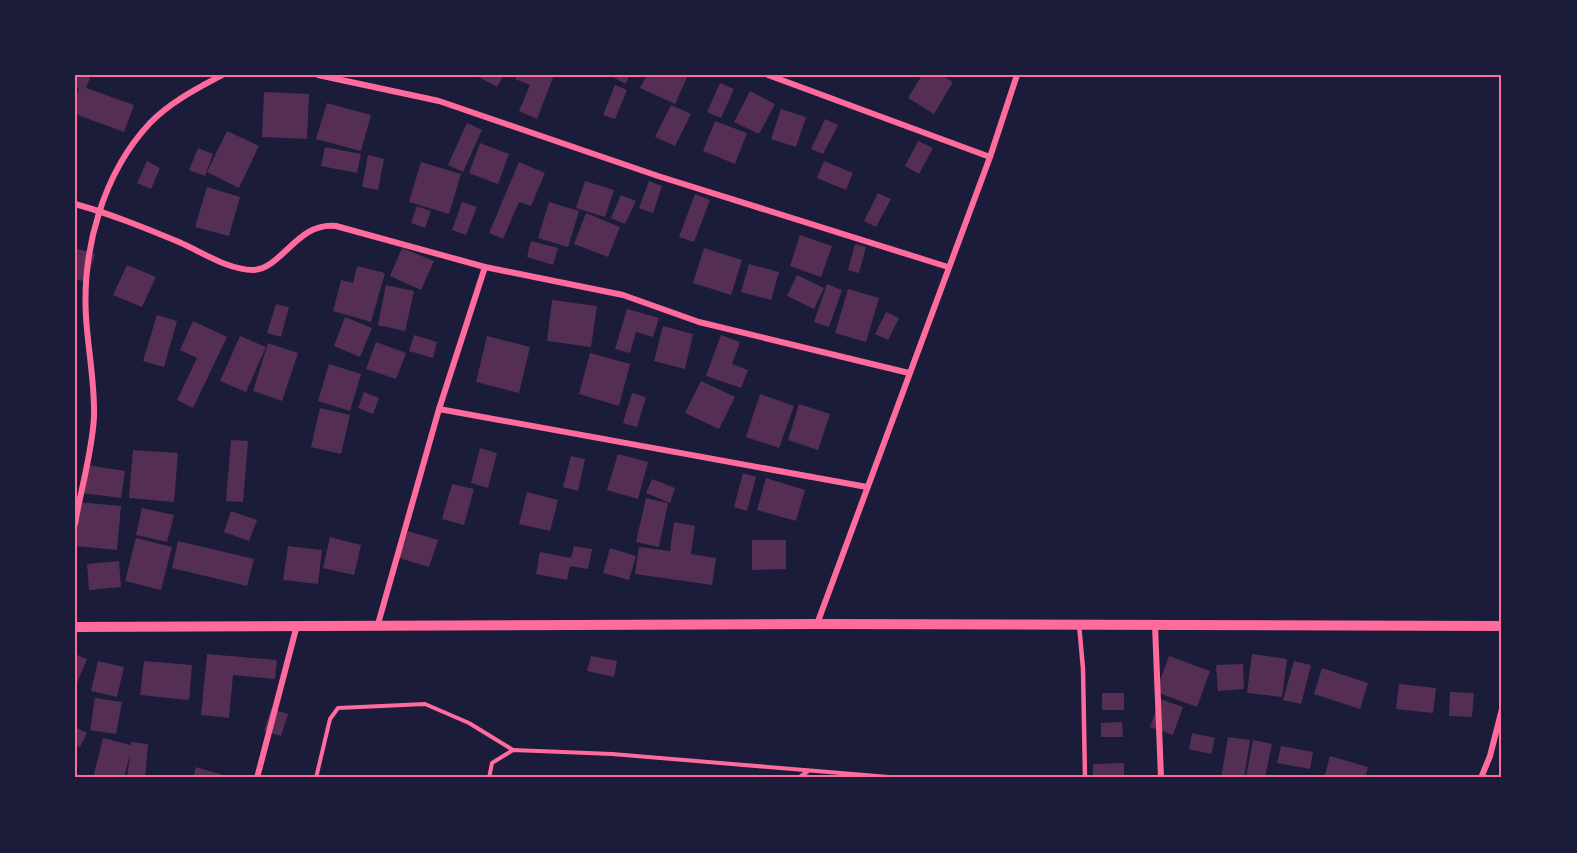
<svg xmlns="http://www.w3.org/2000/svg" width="1577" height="853" viewBox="0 0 1577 853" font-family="'DejaVu Sans',sans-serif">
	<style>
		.building { fill: #542f53 }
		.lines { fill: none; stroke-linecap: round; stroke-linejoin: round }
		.path { stroke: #ff6b9d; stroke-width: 4 }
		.service { stroke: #ff6b9d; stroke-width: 4.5 }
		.minor { stroke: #ff6b9d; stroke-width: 6 }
		.tertiary { stroke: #ff6b9d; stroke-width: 10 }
		.neatline { fill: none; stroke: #ff6b9d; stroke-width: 2 }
	</style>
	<rect width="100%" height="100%" fill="#1b1b3a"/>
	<g class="building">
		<path d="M75 75H91L86 88 134 105 124 132 75 114V99L79 88 75 86Z"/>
		<path d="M475 75H504L497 87Z"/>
		<path d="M517 75H554L537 119 519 111 530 85 515 79Z"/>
		<path d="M610 75H630L625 84Z"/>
		<path d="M647 75H688L675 104 640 88Z"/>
		<path d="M922 75H941L953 82 934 114 908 98Z"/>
		<path d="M720 83 734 89 721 118 707 112Z"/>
		<path d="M615 85 627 90 615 119 603 115Z"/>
		<path d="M750 91 775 104 759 134 734 122Z"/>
		<path d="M264 92 309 94 307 139 262 137Z"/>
		<path d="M327 103 371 115 361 151 316 139Z"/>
		<path d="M671 105 691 114 675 146 655 137Z"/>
		<path d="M781 109 806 117 796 147 771 139Z"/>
		<path d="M825 119 838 125 823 154 811 149Z"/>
		<path d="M715 121 747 133 735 164 703 151Z"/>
		<path d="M467 123 482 130 463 172 448 165Z"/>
		<path d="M227 131 259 146 239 188 207 172Z"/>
		<path d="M918 141 933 148 919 174 905 166Z"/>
		<path d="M480 143 509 154 498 184 469 173Z"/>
		<path d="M325 147 361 154 357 173 321 166Z"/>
		<path d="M198 148 213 154 205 176 189 170Z"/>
		<path d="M368 155 384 159 378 190 362 187Z"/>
		<path d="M147 161 160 168 151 189 137 183Z"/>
		<path d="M824 161 853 173 846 190 817 178Z"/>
		<path d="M421 162 461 174 449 214 409 202Z"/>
		<path d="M519 162 545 173 531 206 519 202 503 239 489 233Z"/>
		<path d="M585 181 614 190 605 217 576 208Z"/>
		<path d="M649 181 662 186 653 213 639 208Z"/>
		<path d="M207 187 240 197 229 236 195 227Z"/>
		<path d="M878 193 891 199 876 227 864 221Z"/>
		<path d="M695 194 710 200 694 242 679 237Z"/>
		<path d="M621 195 636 201 625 224 611 218Z"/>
		<path d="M462 202 477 207 466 235 452 230Z"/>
		<path d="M549 202 579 211 568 247 538 238Z"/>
		<path d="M417 206 431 211 425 228 411 223Z"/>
		<path d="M586 213 620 227 608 257 574 244Z"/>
		<path d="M800 235 832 246 821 277 790 266Z"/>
		<path d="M531 241 558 248 553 265 527 257Z"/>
		<path d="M855 244 866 247 859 273 848 270Z"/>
		<path d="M75 248 95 254 87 282 75 279Z"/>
		<path d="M402 248 434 261 421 290 390 276Z"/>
		<path d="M704 248 742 260 731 295 693 283Z"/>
		<path d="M749 264 779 272 771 300 741 292Z"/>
		<path d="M127 265 156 277 142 307 113 295Z"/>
		<path d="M357 266 385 273 371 322 333 311 341 280 353 283Z"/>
		<path d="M797 275 824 288 814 309 787 296Z"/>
		<path d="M827 284 842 290 829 327 814 322Z"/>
		<path d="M386 285 414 291 405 331 378 325Z"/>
		<path d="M848 289 879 298 866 342 835 333Z"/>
		<path d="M552 300 597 306 591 347 547 341Z"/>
		<path d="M276 304 289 307 281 337 267 333Z"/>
		<path d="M627 309 659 318 653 337 636 332 630 353 615 349Z"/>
		<path d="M886 312 899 318 888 340 875 334Z"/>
		<path d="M157 315 177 321 164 367 143 361Z"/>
		<path d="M345 317 372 328 360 357 334 346Z"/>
		<path d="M193 321 227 337 193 408 177 400 197 358 180 350Z"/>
		<path d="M663 326 693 334 685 369 654 361Z"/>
		<path d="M414 335 437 342 433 358 409 351Z"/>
		<path d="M721 335 740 342 732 364 748 370 741 388 706 376Z"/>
		<path d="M240 336 266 347 246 392 220 381Z"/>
		<path d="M487 336 530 347 519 393 476 382Z"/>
		<path d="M376 342 406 353 396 379 366 369Z"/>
		<path d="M268 343 298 353 282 401 253 391Z"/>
		<path d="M590 353 630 364 619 406 579 394Z"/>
		<path d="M329 364 361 374 350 411 318 401Z"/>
		<path d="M701 381 735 397 719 429 685 413Z"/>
		<path d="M364 392 379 398 373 414 358 408Z"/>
		<path d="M632 393 646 397 637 427 623 423Z"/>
		<path d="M760 394 794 406 779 448 746 437Z"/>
		<path d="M799 404 830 414 818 450 788 440Z"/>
		<path d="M320 408 350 415 341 454 311 447Z"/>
		<path d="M231 440 248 441 243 502 226 501Z"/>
		<path d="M480 448 497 453 488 488 471 483Z"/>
		<path d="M133 450 178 453 174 502 129 498Z"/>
		<path d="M618 454 648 462 638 499 607 490Z"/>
		<path d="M571 456 585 459 578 491 563 487Z"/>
		<path d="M86 465 125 471 121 498 82 493Z"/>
		<path d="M743 473 756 477 747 511 734 507Z"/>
		<path d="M766 478 805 490 796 521 757 510Z"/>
		<path d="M652 479 675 488 670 503 646 493Z"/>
		<path d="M452 484 474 489 464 525 442 519Z"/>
		<path d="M527 492 558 500 550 531 519 524Z"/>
		<path d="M646 498 668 503 659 547 636 542Z"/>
		<path d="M77 502 121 506 117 550 75 546Z"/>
		<path d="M142 508 174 515 167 542 136 535Z"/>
		<path d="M231 511 257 520 249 541 224 532Z"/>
		<path d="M674 522 695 526 691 554 716 558 712 585 635 574 639 547 670 551Z"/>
		<path d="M408 531 438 540 429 567 399 558Z"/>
		<path d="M330 537 361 545 354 575 323 568Z"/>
		<path d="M136 538 172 547 161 590 125 581Z"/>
		<path d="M752 540H786V569L752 570Z"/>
		<path d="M178 541 254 559 247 586 172 568Z"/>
		<path d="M288 546 322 550 318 584 283 580Z"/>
		<path d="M574 546 592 549 588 569 570 566 567 580 536 574 540 552 571 558Z"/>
		<path d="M610 548 636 556 629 580 603 573Z"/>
		<path d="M119 561 121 587 89 590 87 564Z"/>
		<path d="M75 654 87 659 75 688Z"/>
		<path d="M207 654 277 660 275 679 233 675 229 718 201 715Z"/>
		<path d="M1252 654 1287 659 1282 697 1247 693Z"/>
		<path d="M591 656 617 661 614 677 587 671Z"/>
		<path d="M1169 656 1210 671 1197 707 1156 692Z"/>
		<path d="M98 661 124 667 117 697 91 691Z"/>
		<path d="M144 661 192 665 189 700 140 695Z"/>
		<path d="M1294 661 1311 665 1301 704 1283 700Z"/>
		<path d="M1243 664 1244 689 1218 691 1216 665Z"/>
		<path d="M1322 668 1368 683 1360 709 1314 694Z"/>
		<path d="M1399 684 1436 688 1433 713 1396 709Z"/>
		<path d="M1450 692 1474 693 1472 717 1449 716Z"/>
		<rect x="1102" y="693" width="22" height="17"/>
		<path d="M95 698 122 702 116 734 90 730Z"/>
		<path d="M1160 699 1183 707 1173 735 1150 727Z"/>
		<path d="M271 709 288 714 281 736 264 731Z"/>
		<path d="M1122 722 1123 737H1101V723Z"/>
		<path d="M75 727 87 733 80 747 75 745Z"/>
		<path d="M1192 733 1215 738 1211 754 1189 749Z"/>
		<path d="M1228 737 1250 740 1244 778H1221Z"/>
		<path d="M103 738 131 745V742L148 744 145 778H127L130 754 124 778H93Z"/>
		<path d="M1253 740 1272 744 1265 778 1246 777Z"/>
		<path d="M1281 746 1313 752 1310 769 1277 763Z"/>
		<path d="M1330 756 1368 767 1365 778H1324Z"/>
		<path d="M1124 763V778H1093V764Z"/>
		<path d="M196 767 226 776V778H193Z"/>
	</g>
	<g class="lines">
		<g class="path">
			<path d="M316 778 330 719 338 708 425 704 469 723 513 750"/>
			<path d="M489 778 492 763 513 750 612 754 901 778"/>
			<path d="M798 778 807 772"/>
		</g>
		<path class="service" d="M1079 624 1083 669 1085 778"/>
		<g class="minor">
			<path d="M318 75 439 101 658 176 948 267"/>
			<path d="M768 75 990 157"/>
			<path d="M75 204C111 214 145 228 179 242 202 252 228 270 253 270 282 269 298 221 336 226L485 267 623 295 699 322 909 373"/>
			<path d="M439 409 867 487"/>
			<path d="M75 524C81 488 92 453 94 417 95 383 88 350 86 317 82 249 103 173 150 123 170 102 198 88 222 75"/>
			<path d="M378 624 439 409 485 267"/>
			<path d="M817 624 990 157 1017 75"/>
			<path d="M1155 625 1161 778"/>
			<path d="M257 778 297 625"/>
			<path d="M1481 778 1490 756 1502 709"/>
		</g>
		<path class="tertiary" d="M75 627 817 624 1502 626"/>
	</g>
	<rect width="1577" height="853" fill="none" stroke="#1b1b3a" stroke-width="153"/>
	<rect x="76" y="76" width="1424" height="700" class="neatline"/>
</svg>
